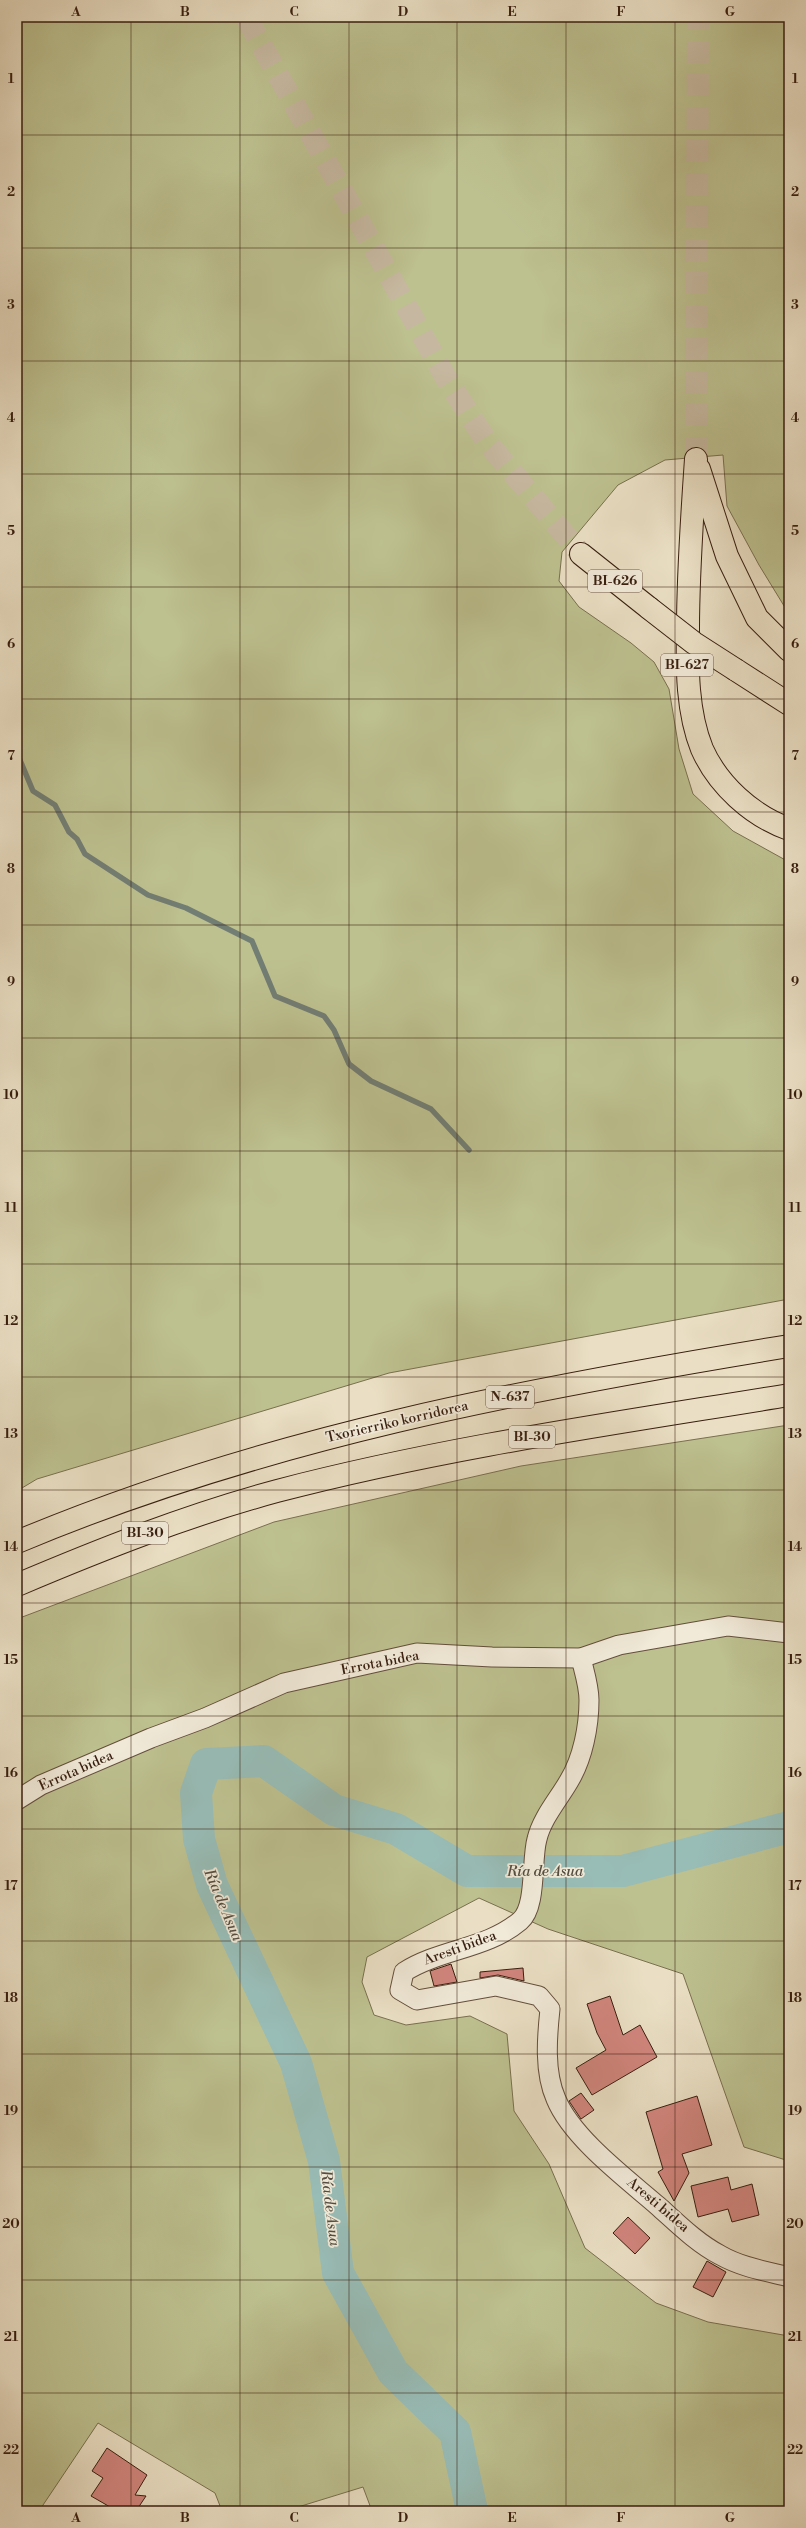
<svg xmlns="http://www.w3.org/2000/svg" width="806" height="2528" viewBox="0 0 806 2528" font-family="'Libre Bodoni',serif">
	<style>
		.green { fill: #bdc08f; stroke: #7a6f4f }
		.lines { fill: none; stroke-linecap: round; stroke-linejoin: round }
		.stream { stroke: #727d73; stroke-width: 5.5 }
		.river { stroke: #98bcb6; stroke-width: 32 }
		.building { fill: #d1857d; stroke: #381e0f }
		.highway-tunnel { stroke: #c6b8a0; stroke-width: 22; stroke-dasharray: 22 11; stroke-linecap: butt }
		.street-casing { stroke: #644e3c; stroke-width: 21 }
		.highway-casing { stroke: #381e0f; stroke-width: 24 }
		.street { stroke: #f1ead9; stroke-width: 19 }
		.highway { stroke: #eadfc4; stroke-width: 22 }
		.highway-bridge-casing { stroke: #381e0f; stroke-width: 24; stroke-linecap: butt }
		.highway-bridge { stroke: #eadfc4; stroke-width: 22 }
		.grid { fill: none; stroke: #381e0f; stroke-width: 1; stroke-opacity: 0.55 }
		.labels { text-anchor: middle; dominant-baseline: central; stroke-width: 3.5; stroke-linejoin: round; paint-order: stroke }
		.shield { fill: #f1ead9; stroke: #705b4c; stroke-width: 1 }
		.shield-label { font-size: 13px; font-weight: bold; fill: #381e0f }
		.street-label { font-size: 14px; fill: #381e0f; stroke: #f1ead9 }
		.water-label { font-size: 15px; font-style: italic; fill: #554d41; stroke: #f1ead9 }
		.neatline { fill: none; stroke: #381e0f; stroke-width: 1.5 }
		.grid-label { font-size: 13px; text-anchor: middle; font-weight: bold; fill: #381e0f }
	</style>
	<rect width="100%" height="100%" fill="#eadfc4"/>
	<filter id="stains"><feTurbulence type="fractalNoise" baseFrequency=".005" numOctaves="4"/><feColorMatrix values="0 0 0 0 .2 0 0 0 0 .09 0 0 0 0 .02 0 0 0 .5 -.17"/></filter>
	<radialGradient id="worn" r=".72"><stop offset=".6" stop-color="#630" stop-opacity="0"/><stop offset="1" stop-color="#630" stop-opacity=".3"/></radialGradient>
	<g class="green">
		<path d="M17 17H789V614L759 565 727 506 723 455 665 460 618 485 562 552 559 581 579 607 631 643 654 662 669 689 679 749 693 794 733 831 789 862V1299L389 1373 37 1479 17 1491Z"/>
		<path d="M789 1425V2161L744 2147 683 1974 548 1929 479 1898 367 1957 362 1982 374 2015 406 2025 470 2016 507 2034 514 2111 549 2164 585 2248 656 2303 708 2322 789 2336V2511H372L363 2487 285 2511H222L215 2493 98 2423 39 2511H17V1619L274 1522 521 1466Z"/>
	</g>
	<g class="lines">
		<g class="stream">
			<path d="M17 753 33 791 55 805 69 832 77 839 85 854 148 895 186 908 252 941 275 996 324 1016 334 1030 349 1064 371 1081 431 1109 469 1150"/>
			<path d="M17 1516 19 1518"/>
		</g>
		<path class="river" d="M472 2511 455 2432 393 2372 338 2273 324 2161 296 2063 212 1885 199 1839 196 1793 206 1764 264 1761 334 1810 396 1829 467 1871H623L789 1827"/>
	</g>
	<g class="building">
		<path d="M451 1964 457 1982 434 1986 430 1971Z"/>
		<path d="M523 1968 524 1981 498 1975 480 1978V1972Z"/>
		<path d="M610 1996 623 2035 640 2025 657 2057 592 2095 576 2068 606 2050 597 2033 587 2004Z"/>
		<path d="M581 2093 594 2110 581 2119 569 2101Z"/>
		<path d="M697 2096 712 2145 682 2154 689 2173 674 2201 658 2172 663 2169 646 2112Z"/>
		<path d="M728 2177 731 2190 752 2184 759 2215 732 2222 728 2209 698 2217 691 2186Z"/>
		<path d="M628 2217 650 2238 635 2254 613 2233Z"/>
		<path d="M707 2261 726 2272 713 2297 693 2287Z"/>
		<path d="M107 2448 147 2475 135 2495 146 2496 136 2511H117L91 2496 103 2478 92 2471Z"/>
	</g>
	<g class="lines">
		<g class="highway-tunnel">
			<path d="M246 17 446 378 487 442 581 554"/>
			<path d="M696 459 698 17"/>
		</g>
		<defs>
			<g id="street">
				<path d="M581 1658C584 1671 589 1686 589 1700 589 1726 583 1758 569 1781 558 1800 542 1818 537 1839 531 1860 537 1907 520 1921 487 1949 440 1949 404 1972L400 1990 417 2000 496 1986 539 1996 550 2009C547 2037 544 2072 556 2099 572 2138 627 2179 658 2206 677 2223 697 2243 720 2255 741 2267 765 2271 789 2277"/>
				<path d="M17 1800 41 1785 151 1738 205 1718 284 1683 417 1653 492 1657 581 1658 619 1645 728 1626 789 1633"/>
			</g>
			<g id="highway">
				<path d="M696 459C692 516 688 572 688 629 687 668 687 712 702 749 718 785 752 816 789 829"/>
				<path d="M699 469 727 556 757 618 789 650"/>
				<path d="M581 554 649 608"/>
				<path d="M736 670 789 704"/>
				<path d="M17 1542C264 1438 525 1389 789 1346"/>
				<path d="M17 1585C102 1549 188 1515 277 1491 445 1447 618 1423 789 1395"/>
			</g>
		</defs>
		<use href="#street" class="street-casing"/>
		<use href="#highway" class="highway-casing"/>
		<use href="#street" class="street"/>
		<use href="#highway" class="highway"/>
		<defs>
			<path id="highway-bridge" d="M649 608 694 643 736 670"/>
		</defs>
		<use href="#highway-bridge" class="highway-bridge-casing"/>
		<use href="#highway-bridge" class="highway-bridge"/>
	</g>
	<path class="grid" d="M131 17V2511M240 17V2511M349 17V2511M457 17V2511M566 17V2511M675 17V2511M17 135H789M17 248H789M17 361H789M17 474H789M17 587H789M17 699H789M17 812H789M17 925H789M17 1038H789M17 1151H789M17 1264H789M17 1377H789M17 1490H789M17 1603H789M17 1716H789M17 1829H789M17 1941H789M17 2054H789M17 2167H789M17 2280H789M17 2393H789"/>
	<g class="labels">
		<g class="shield">
			<rect x="588" y="570" width="54" height="22" rx="3"/>
			<rect x="661" y="654" width="52" height="22" rx="3"/>
			<rect x="486" y="1386" width="48" height="22" rx="3"/>
			<rect x="509" y="1426" width="46" height="22" rx="3"/>
			<rect x="122" y="1522" width="46" height="22" rx="3"/>
		</g>
		<g class="shield-label">
			<text x="615" y="581">BI-626</text>
			<text x="687" y="665">BI-627</text>
			<text x="510" y="1397">N-637</text>
			<text x="532" y="1437">BI-30</text>
			<text x="145" y="1533">BI-30</text>
		</g>
		<g class="street-label">
			<text transform="translate(397 1422) rotate(-13)">Txorierriko korridorea</text>
			<text transform="translate(380 1663) rotate(-11)">Errota bidea</text>
			<text transform="translate(76 1771) rotate(-24)">Errota bidea</text>
			<text transform="translate(460 1948) rotate(-20)">Aresti bidea</text>
			<text transform="translate(658 2205) rotate(40)">Aresti bidea</text>
		</g>
		<g class="water-label">
			<text x="545" y="1871">Ría de Asua</text>
			<text transform="translate(223 1905) rotate(67)">Ría de Asua</text>
			<text transform="translate(330 2208) rotate(83)">Ría de Asua</text>
		</g>
	</g>
	<rect width="806" height="2528" fill="none" stroke="#eadfc4" stroke-width="44"/>
	<rect x="22" y="22" width="762" height="2484" class="neatline"/>
	<g class="grid-label">
		<text x="76" y="16">A</text>
		<text x="185" y="16">B</text>
		<text x="294" y="16">C</text>
		<text x="403" y="16">D</text>
		<text x="512" y="16">E</text>
		<text x="621" y="16">F</text>
		<text x="730" y="16">G</text>
		<text x="11" y="83">1</text>
		<text x="795" y="83">1</text>
		<text x="11" y="196">2</text>
		<text x="795" y="196">2</text>
		<text x="11" y="309">3</text>
		<text x="795" y="309">3</text>
		<text x="11" y="422">4</text>
		<text x="795" y="422">4</text>
		<text x="11" y="535">5</text>
		<text x="795" y="535">5</text>
		<text x="11" y="648">6</text>
		<text x="795" y="648">6</text>
		<text x="11" y="760">7</text>
		<text x="795" y="760">7</text>
		<text x="11" y="873">8</text>
		<text x="795" y="873">8</text>
		<text x="11" y="986">9</text>
		<text x="795" y="986">9</text>
		<text x="11" y="1099">10</text>
		<text x="795" y="1099">10</text>
		<text x="11" y="1212">11</text>
		<text x="795" y="1212">11</text>
		<text x="11" y="1325">12</text>
		<text x="795" y="1325">12</text>
		<text x="11" y="1438">13</text>
		<text x="795" y="1438">13</text>
		<text x="11" y="1551">14</text>
		<text x="795" y="1551">14</text>
		<text x="11" y="1664">15</text>
		<text x="795" y="1664">15</text>
		<text x="11" y="1777">16</text>
		<text x="795" y="1777">16</text>
		<text x="11" y="1890">17</text>
		<text x="795" y="1890">17</text>
		<text x="11" y="2002">18</text>
		<text x="795" y="2002">18</text>
		<text x="11" y="2115">19</text>
		<text x="795" y="2115">19</text>
		<text x="11" y="2228">20</text>
		<text x="795" y="2228">20</text>
		<text x="11" y="2341">21</text>
		<text x="795" y="2341">21</text>
		<text x="11" y="2454">22</text>
		<text x="795" y="2454">22</text>
		<text x="76" y="2522">A</text>
		<text x="185" y="2522">B</text>
		<text x="294" y="2522">C</text>
		<text x="403" y="2522">D</text>
		<text x="512" y="2522">E</text>
		<text x="621" y="2522">F</text>
		<text x="730" y="2522">G</text>
	</g>
	<rect width="100%" height="100%" filter="url(#stains)"/>
	<rect width="100%" height="100%" fill="url(#worn)"/>
</svg>
